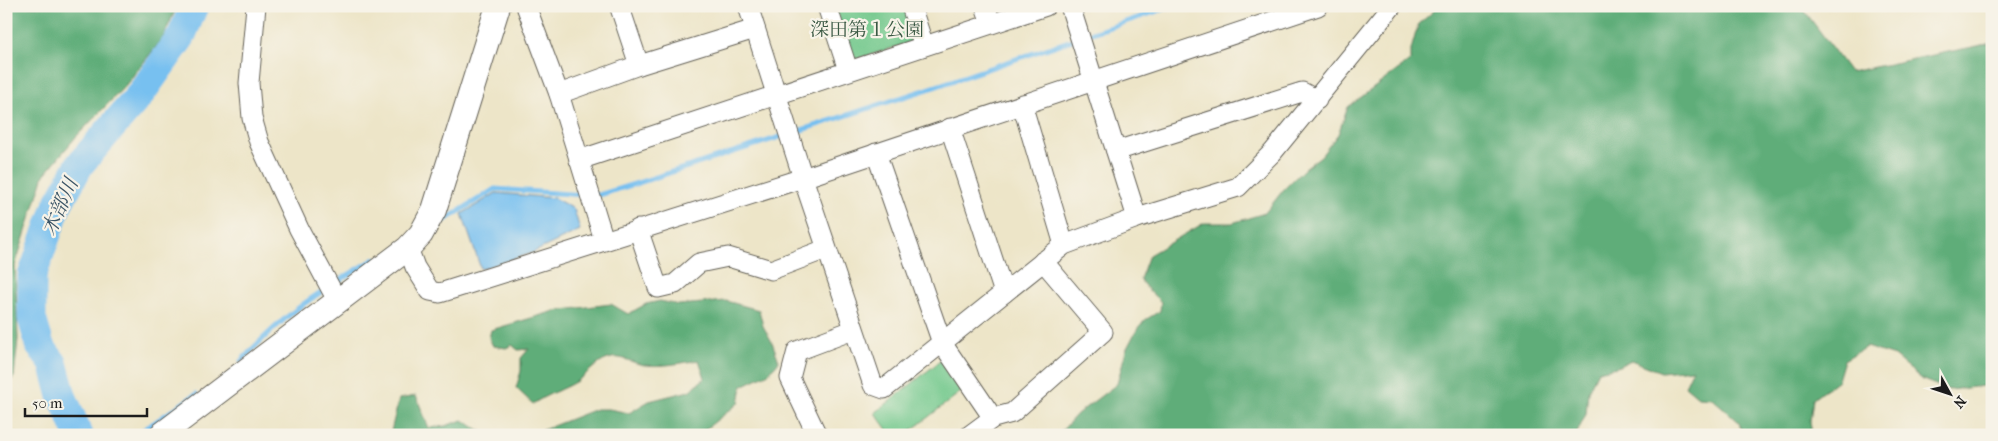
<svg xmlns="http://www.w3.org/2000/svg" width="1998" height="441" viewBox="0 0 1998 441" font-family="'IM FELL French Canon','Noto Serif JP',serif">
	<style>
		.green { fill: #74c98e; stroke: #487255 }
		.forest { fill: #5fad79; stroke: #3e644a }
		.water { fill: #77c0f0; stroke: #4a6e86 }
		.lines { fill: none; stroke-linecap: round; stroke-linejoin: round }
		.stream { stroke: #77c0f0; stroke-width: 5 }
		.river { stroke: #77c0f0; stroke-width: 29 }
		.minor-casing { stroke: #656258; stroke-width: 21 }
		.tertiary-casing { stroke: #656258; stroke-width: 26 }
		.minor { stroke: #fff; stroke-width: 19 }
		.tertiary { stroke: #fff; stroke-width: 24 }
		.labels { text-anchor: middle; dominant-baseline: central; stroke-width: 4.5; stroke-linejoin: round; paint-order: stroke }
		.park-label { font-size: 19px; fill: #3b5944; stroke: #f7f3e8 }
		.water-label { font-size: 20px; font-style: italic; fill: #3c5566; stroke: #f7f3e8 }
	</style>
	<rect width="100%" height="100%" fill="#f7f3e8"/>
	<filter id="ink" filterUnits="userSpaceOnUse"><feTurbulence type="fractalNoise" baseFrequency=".02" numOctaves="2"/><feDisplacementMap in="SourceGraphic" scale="10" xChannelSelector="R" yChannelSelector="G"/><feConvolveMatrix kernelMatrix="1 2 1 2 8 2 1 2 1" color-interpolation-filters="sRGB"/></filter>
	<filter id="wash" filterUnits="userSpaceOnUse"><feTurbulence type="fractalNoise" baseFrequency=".0096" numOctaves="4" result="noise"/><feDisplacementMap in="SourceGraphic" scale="20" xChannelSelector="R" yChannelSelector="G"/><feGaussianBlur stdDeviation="1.12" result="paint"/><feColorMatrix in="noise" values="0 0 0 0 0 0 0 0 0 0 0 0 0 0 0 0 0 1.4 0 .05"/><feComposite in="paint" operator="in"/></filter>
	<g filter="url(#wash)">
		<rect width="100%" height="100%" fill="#ede5c8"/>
		<g class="green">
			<path d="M834 6H905L915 36 909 43 857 59 851 58Z"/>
			<path d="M940 361H947L966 388 905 435H891L875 413Z"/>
		</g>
		<g class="forest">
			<path d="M6 6H177L163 38 125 86 75 138 44 175 15 266 18 339 14 377 6 386Z"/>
			<path d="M1439 6H1801L1850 72 1992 43V385L1949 390 1923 380 1894 356 1866 347 1844 360 1838 380 1813 399 1810 421 1812 435H1742L1739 422 1712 398 1698 397 1685 386 1693 369 1661 372 1631 360 1617 367 1598 371 1588 391 1586 414 1576 435H1058L1077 414 1117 384 1126 350 1135 333 1145 320 1160 311 1161 302C1153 294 1146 289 1140 279L1149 255 1204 223H1232L1265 213 1284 189 1305 168 1321 156 1338 134 1348 107 1411 60V50L1418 25Z"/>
			<path d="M660 301 679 305 726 301 759 310 763 326 772 342 779 361 769 373 742 386 739 403 698 435H530L596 409H609L629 413 649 401 689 391 705 378 699 360C681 363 663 367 645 365 633 364 621 354 608 359 596 363 587 374 577 381 562 390 547 394 533 404L516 388 521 371V358L529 349 518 350 512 345 506 348 493 346 489 338 491 330 555 311 611 304 628 314 646 304Z"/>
			<path d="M416 396 429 428 445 426 463 420 487 435H390L399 399Z"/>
		</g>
		<path class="water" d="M496 193 554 198 574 209 580 230 532 253 481 269 462 214Z"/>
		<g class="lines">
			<g class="stream">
				<path d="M1083 36 1173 6"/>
				<path d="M594 195H599L641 182 928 89 1075 39"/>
				<path d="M435 226 495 189 585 195"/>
				<path d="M333 284 375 259"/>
				<path d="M241 361C267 333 293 309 326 289"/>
				<path d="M136 435 196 394"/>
			</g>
			<path class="river" d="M79 435 62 396 53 363 40 346 32 318V276L57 206 80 164 139 96 181 37 194 6"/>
		</g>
	</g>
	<g filter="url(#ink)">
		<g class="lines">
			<defs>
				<g id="minor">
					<path d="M256 6 249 83 252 118 259 142 299 229 338 302"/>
					<path d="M526 6 559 94 604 240"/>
					<path d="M623 6 620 8 639 65"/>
					<path d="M748 6 803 178 873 385 884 389 1064 245 1137 218 1238 187 1273 152 1392 6"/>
					<path d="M827 6 848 70"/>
					<path d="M911 6 924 46"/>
					<path d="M985 6 991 23"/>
					<path d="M1070 6 1137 218"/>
					<path d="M559 94 636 66 755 29"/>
					<path d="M1022 104 1064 245"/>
					<path d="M950 128 1004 293"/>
					<path d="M1116 151 1302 92 1317 100"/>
					<path d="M876 153 942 343 993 418"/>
					<path d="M579 160 1046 6"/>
					<path d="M638 229 658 288 675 284 699 263 728 257 771 270 826 249"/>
					<path d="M408 248 415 267 430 291 440 293 803 178 1318 6"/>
					<path d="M817 435 790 378 797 351 853 330"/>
					<path d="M970 435 993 418 1012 413 1103 332 1043 261"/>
				</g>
				<path id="tertiary" d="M161 435 408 248 421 234 434 210 498 6"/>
			</defs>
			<use href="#minor" class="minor-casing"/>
			<use href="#tertiary" class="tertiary-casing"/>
			<use href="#minor" class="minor"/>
			<use href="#tertiary" class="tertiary"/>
		</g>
	</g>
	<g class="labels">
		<g class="park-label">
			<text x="867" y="30">深田第１公園</text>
		</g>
		<g class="water-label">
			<text transform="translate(60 207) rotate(-66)">木部川</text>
		</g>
	</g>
	<rect width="1998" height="441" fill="none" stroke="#f7f3e8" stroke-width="25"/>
	<g transform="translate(1950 394) rotate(130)" stroke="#f7f3e8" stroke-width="4" paint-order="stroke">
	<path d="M0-4L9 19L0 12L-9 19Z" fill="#1c1c1c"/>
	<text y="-8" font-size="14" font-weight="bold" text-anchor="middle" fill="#1c1c1c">N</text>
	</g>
	<path d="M25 408v8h122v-8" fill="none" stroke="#1c1c1c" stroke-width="2.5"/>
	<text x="32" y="408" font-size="15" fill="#1c1c1c" stroke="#f7f3e8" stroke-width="4" paint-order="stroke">50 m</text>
</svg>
